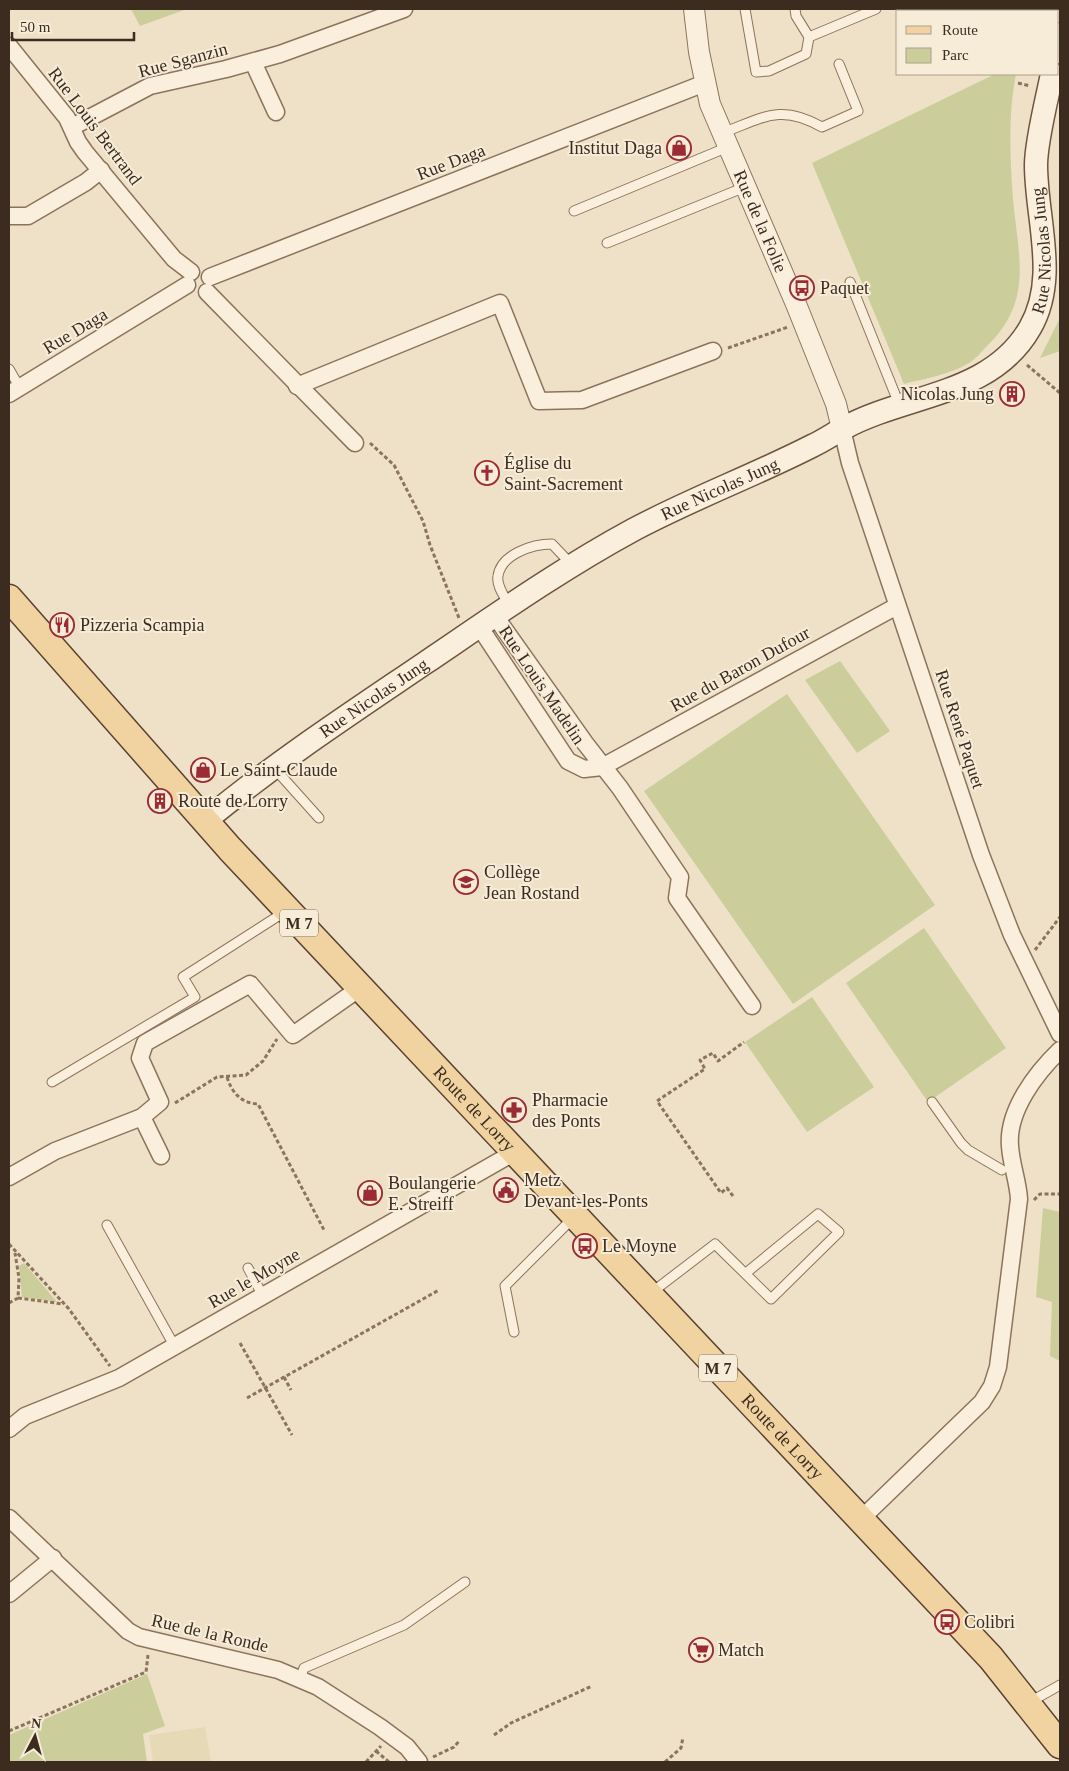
<svg xmlns="http://www.w3.org/2000/svg" width="1069" height="1771" viewBox="0 0 1069 1771" font-family="Georgia,serif">
	<style>
		.farmland { fill: #e5dab5 }
		.green { fill: #cbce9b }
		.lines { fill: none; stroke-linecap: round; stroke-linejoin: round }
		.service-casing { stroke: #8c735c; stroke-width: 11 }
		.minor-casing { stroke: #8c735c; stroke-width: 19 }
		.tertiary-casing { stroke: #8c735c; stroke-width: 22 }
		.secondary-casing { stroke: #6e543f; stroke-width: 25 }
		.primary-casing { stroke: #5a4130; stroke-width: 29 }
		.path { stroke: #8c735c; stroke-width: 3; stroke-dasharray: 4 2.5; stroke-linecap: butt }
		.service { stroke: #f9efdc; stroke-width: 9 }
		.minor { stroke: #f9efdc; stroke-width: 16 }
		.tertiary { stroke: #f9efdc; stroke-width: 20 }
		.secondary { stroke: #f9efdc; stroke-width: 22 }
		.primary { stroke: #f1d3a1; stroke-width: 26 }
		.labels { text-anchor: middle; dominant-baseline: central; stroke-width: 4; stroke-linejoin: round; paint-order: stroke }
		.shield { fill: #f6ecd8; stroke: #746657; stroke-width: 1 }
		.shield-label { font-size: 16px; font-weight: bold; fill: #3c2c20 }
		.street-label { font-size: 18px; fill: #3c2c20; stroke: #f6ecd8 }
		.poi-label { font-size: 18px; fill: #3c2c20; stroke: #f6ecd8; text-anchor: start }
	</style>
	<rect width="100%" height="100%" fill="#efe1c8"/>
	<path class="farmland" d="M205 1727 211 1762H153L149 1735Z"/>
	<g class="green">
		<path d="M131 9H187L140 26Z"/>
		<path d="M995 74H1016C1008 114 1010 158 1013 199 1018 255 1034 300 988 345 982 351 976 359 969 363 950 375 925 378 904 384L812 163Z"/>
		<path d="M1060 318V351L1040 358Z"/>
		<path d="M840 661 890 731 857 753 805 680Z"/>
		<path d="M787 694 935 905 793 1004 644 791Z"/>
		<path d="M924 928 1006 1048 928 1102 846 983Z"/>
		<path d="M812 997 874 1087 807 1132 745 1042Z"/>
		<path d="M1043 1208 1060 1212V1361L1050 1356 1052 1302 1036 1297Z"/>
		<path d="M24 1263 57 1302 22 1297 19 1266Z"/>
		<path d="M147 1674 165 1726 143 1734 147 1762H9V1735Z"/>
	</g>
	<g class="lines">
		<defs>
			<g id="service">
				<path d="M745 9 756 72 769 71 806 54 809 37"/>
				<path d="M795 9 796 16 809 37 876 9"/>
				<path d="M722 133C763 118 780 103 822 127L858 111 839 64"/>
				<path d="M574 211 728 147"/>
				<path d="M607 243 745 187"/>
				<path d="M850 282 899 404"/>
				<path d="M9 369 20 388"/>
				<path d="M509 605C505 597 496 586 498 576 501 554 533 544 552 544L572 565"/>
				<path d="M275 769 319 818"/>
				<path d="M52 1082 195 997 183 977 286 911"/>
				<path d="M932 1102 961 1143 968 1150 1002 1170"/>
				<path d="M107 1225 175 1347"/>
				<path d="M248 1268 263 1296"/>
				<path d="M651 1293 715 1244 771 1299 839 1232 818 1214 746 1273"/>
				<path d="M514 1332 505 1286 573 1218"/>
				<path d="M300 1679 304 1668 404 1625 465 1582"/>
				<path d="M1030 1702 1060 1685"/>
			</g>
			<g id="minor">
				<path d="M9 46 67 118 78 142 85 152 174 259 191 272"/>
				<path d="M253 62 276 112"/>
				<path d="M72 127 150 86 226 69 280 54 404 9"/>
				<path d="M9 216H28L86 182 101 170"/>
				<path d="M210 277 705 83"/>
				<path d="M207 292 355 443"/>
				<path d="M297 386 500 303 539 401 582 400 713 351"/>
				<path d="M9 394 187 285"/>
				<path d="M842 429 850 463 981 855 1012 935 1060 1034"/>
				<path d="M495 616 585 743 620 788 680 877 677 898 752 1006"/>
				<path d="M479 626 568 761 584 769 602 767 897 606"/>
				<path d="M142 1117 161 1156"/>
				<path d="M9 1177 55 1151 142 1117 160 1102 140 1058 145 1043 250 984 293 1035 360 988"/>
				<path d="M9 1429 25 1416 119 1378 515 1152"/>
				<path d="M9 1518 128 1631 139 1637 278 1670 318 1687 380 1727 407 1747 419 1762"/>
				<path d="M861 1519 982 1402 992 1386 998 1367 1019 1199C1018 1181 1011 1164 1010 1146 1007 1111 1036 1073 1060 1050"/>
				<path d="M9 1594 53 1558"/>
			</g>
			<g id="tertiary">
				<path id="s1" d="M694 9 699 52 710 104 796 304 836 404 842 429"/>
				<path d="M1058 45 1060 33"/>
			</g>
			<g id="secondary">
				<path d="M1058 52H1060"/>
				<path id="s2" d="M205 821C275 763 350 714 425 663 493 617 561 569 633 530 691 499 753 476 812 446 823 441 833 434 844 428 906 394 991 396 1030 328 1059 278 1036 219 1036 165 1036 141 1047 99 1052 74"/>
			</g>
			<g id="primary">
				<path id="s3" d="M9 598 230 849 991 1658 1060 1745"/>
			</g>
		</defs>
		<use href="#service" class="service-casing"/>
		<use href="#minor" class="minor-casing"/>
		<use href="#tertiary" class="tertiary-casing"/>
		<use href="#secondary" class="secondary-casing"/>
		<use href="#primary" class="primary-casing"/>
		<g class="path">
			<path d="M1034 10 1039 11"/>
			<path d="M1018 83 1030 86"/>
			<path d="M728 348 788 327"/>
			<path d="M1027 365 1060 393"/>
			<path d="M370 443 394 465 423 521 430 545 459 618"/>
			<path d="M1035 950 1060 917"/>
			<path d="M227 1077C232 1093 241 1103 258 1104L324 1230"/>
			<path d="M175 1103 217 1077 246 1075 263 1061 277 1039"/>
			<path d="M733 1196 727 1188 721 1193 657 1101 705 1069 700 1060 713 1053 718 1061 744 1042"/>
			<path d="M1034 1200 1040 1194H1060"/>
			<path d="M9 1244 69 1309 110 1366"/>
			<path d="M18 1298 63 1304"/>
			<path d="M9 1303 18 1298 19 1278 15 1253"/>
			<path d="M240 1343 292 1435"/>
			<path d="M284 1377 291 1390"/>
			<path d="M247 1398 439 1290"/>
			<path d="M9 1731 146 1672 148 1655"/>
			<path d="M494 1735 511 1723 592 1686"/>
			<path d="M376 1751 389 1762"/>
			<path d="M433 1757 454 1747 460 1740"/>
			<path d="M366 1762 381 1746"/>
			<path d="M665 1762 681 1748 683 1737"/>
		</g>
		<use href="#service" class="service"/>
		<use href="#minor" class="minor"/>
		<use href="#tertiary" class="tertiary"/>
		<use href="#secondary" class="secondary"/>
		<use href="#primary" class="primary"/>
	</g>
	<defs>
		<symbol id="shop-ring" viewBox="-11 -11 22 22"><circle r="9.5" fill="#f6ecd8" stroke="#9b2c33" stroke-width="1.5"/><path d="M-5-2.5h2.3a2.7 3.5 0 0 1 5.4 0H5L5.5 6h-11ZM-1.5-2.5h3a1.5 2.3 0 0 0-3 0Z" fill="#9b2c33"/></symbol>
		<symbol id="bus-ring" viewBox="-11 -11 22 22"><circle r="9.5" fill="#f6ecd8" stroke="#9b2c33" stroke-width="1.5"/><path d="M-5-6H5V4H4V6H2V4H-2V6H-4V4H-5ZM-3.5-4V0h7V-4ZM-3.5 1.2v1.5H-2V1.2ZM2 1.2v1.5H3.5V1.2Z" fill="#9b2c33"/></symbol>
		<symbol id="building-ring" viewBox="-11 -11 22 22"><circle r="9.5" fill="#f6ecd8" stroke="#9b2c33" stroke-width="1.5"/><path d="M-4-6H4V6H1V3H-1V6H-4ZM-2.5-4.3h1.7v1.8h-1.7ZM.8-4.3h1.7v1.8H.8ZM-2.5-1h1.7V.8h-1.7ZM.8-1h1.7V.8H.8Z" fill="#9b2c33"/></symbol>
		<symbol id="church-ring" viewBox="-11 -11 22 22"><circle r="9.5" fill="#f6ecd8" stroke="#9b2c33" stroke-width="1.5"/><path d="M-1.2-6h2.4v3.5h3.3v2.4h-3.3V6h-2.4V-.1h-3.3v-2.4h3.3Z" fill="#9b2c33"/></symbol>
		<symbol id="restaurant-ring" viewBox="-11 -11 22 22"><circle r="9.5" fill="#f6ecd8" stroke="#9b2c33" stroke-width="1.5"/><path d="M-5-6h1v4h1v-4h1v4h1v-4h1v5L-1.5 .5V6h-2V.5L-5-1ZM5-6V6H3V1.5H1.5Q1.5-4 5-6Z" fill="#9b2c33"/></symbol>
		<symbol id="school-ring" viewBox="-11 -11 22 22"><circle r="9.5" fill="#f6ecd8" stroke="#9b2c33" stroke-width="1.5"/><path d="M0-5L7-2L0 1L-7-2ZM-4 1L0 2.5L4 1V4Q0 6-4 4Z" fill="#9b2c33"/></symbol>
		<symbol id="pharmacy-ring" viewBox="-11 -11 22 22"><circle r="9.5" fill="#f6ecd8" stroke="#9b2c33" stroke-width="1.5"/><path d="M-2-6h4v4h4v4h-4v4h-4v-4h-4v-4h4Z" fill="#9b2c33"/></symbol>
		<symbol id="civic-ring" viewBox="-11 -11 22 22"><circle r="9.5" fill="#f6ecd8" stroke="#9b2c33" stroke-width="1.5"/><path d="M-.6-6.5H3V-4.5H.6V-3L4-1V1h2V6H-6V1h2V-1L-.6-3ZM-1.2 2.5V6h2.4V2.5Z" fill="#9b2c33"/></symbol>
		<symbol id="supermarket-ring" viewBox="-11 -11 22 22"><circle r="9.5" fill="#f6ecd8" stroke="#9b2c33" stroke-width="1.5"/><path d="M-6-5.5h2.5l.6 2H6L4.5 2H-2.5L-4.4-4H-6ZM-1.5 3.2a1.3 1.3 0 1 0 .1 0ZM3 3.2a1.3 1.3 0 1 0 .1 0Z" fill="#9b2c33"/></symbol>
	</defs>
	<g fill-rule="evenodd">
		<use href="#shop-ring" x="665" y="134" width="28" height="28"/>
		<use href="#bus-ring" x="788" y="274" width="28" height="28"/>
		<use href="#building-ring" x="998" y="380" width="28" height="28"/>
		<use href="#church-ring" x="473" y="459" width="28" height="28"/>
		<use href="#restaurant-ring" x="48" y="611" width="28" height="28"/>
		<use href="#shop-ring" x="189" y="756" width="28" height="28"/>
		<use href="#building-ring" x="146" y="787" width="28" height="28"/>
		<use href="#school-ring" x="452" y="868" width="28" height="28"/>
		<use href="#pharmacy-ring" x="500" y="1096" width="28" height="28"/>
		<use href="#civic-ring" x="492" y="1176" width="28" height="28"/>
		<use href="#shop-ring" x="356" y="1179" width="28" height="28"/>
		<use href="#bus-ring" x="571" y="1232" width="28" height="28"/>
		<use href="#bus-ring" x="933" y="1608" width="28" height="28"/>
		<use href="#supermarket-ring" x="687" y="1636" width="28" height="28"/>
	</g>
	<g class="labels">
		<g class="shield">
			<rect x="280" y="909.5" width="38" height="27" rx="4"/>
			<rect x="699" y="1354.5" width="38" height="27" rx="4"/>
		</g>
		<g class="shield-label">
			<text x="299" y="923">M 7</text>
			<text x="718" y="1368">M 7</text>
		</g>
		<g class="street-label">
			<text transform="translate(183 60) rotate(-15)">Rue Sganzin</text>
			<text transform="translate(95 126) rotate(53)">Rue Louis Bertrand</text>
			<text transform="translate(451 162) rotate(-21)">Rue Daga</text>
			<text stroke="none"><textPath href="#s1" startOffset="224">Rue de la Folie</textPath></text>
			<text stroke="none"><textPath href="#s2" startOffset="1048">Rue Nicolas Jung</textPath></text>
			<text transform="translate(75 331) rotate(-31)">Rue Daga</text>
			<text stroke="none"><textPath href="#s2" startOffset="614">Rue Nicolas Jung</textPath></text>
			<text transform="translate(740 669) rotate(-29)">Rue du Baron Dufour</text>
			<text transform="translate(542 685) rotate(56)">Rue Louis Madelin</text>
			<text stroke="none"><textPath href="#s2" startOffset="209">Rue Nicolas Jung</textPath></text>
			<text transform="translate(960 729) rotate(72)">Rue René Paquet</text>
			<text stroke="none"><textPath href="#s3" startOffset="691">Route de Lorry</textPath></text>
			<text transform="translate(254 1278) rotate(-30)">Rue le Moyne</text>
			<text stroke="none"><textPath href="#s3" startOffset="1141">Route de Lorry</textPath></text>
			<text transform="translate(210 1633) rotate(13)">Rue de la Ronde</text>
		</g>
		<g class="poi-label">
			<text x="662" y="148" text-anchor="end">Institut Daga</text>
			<text x="820" y="288">Paquet</text>
			<text x="994" y="394" text-anchor="end">Nicolas Jung</text>
			<text x="504" y="463">Église du<tspan x="504" dy="21">Saint-Sacrement</tspan></text>
			<text x="80" y="625">Pizzeria Scampia</text>
			<text x="220" y="770">Le Saint-Claude</text>
			<text x="178" y="801">Route de Lorry</text>
			<text x="484" y="872">Collège<tspan x="484" dy="21">Jean Rostand</tspan></text>
			<text x="532" y="1100">Pharmacie<tspan x="532" dy="21">des Ponts</tspan></text>
			<text x="524" y="1180">Metz<tspan x="524" dy="21">Devant-les-Ponts</tspan></text>
			<text x="388" y="1183">Boulangerie<tspan x="388" dy="21">E. Streiff</tspan></text>
			<text x="602" y="1246">Le Moyne</text>
			<text x="964" y="1622">Colibri</text>
			<text x="718" y="1650">Match</text>
		</g>
	</g>
	<rect width="1069" height="1771" fill="none" stroke="#3c2c20" stroke-width="20"/>
	<rect x="896" y="10" width="162" height="65" fill="#f6ecd8" stroke="#ac9f8e"/>
	<rect x="906" y="26" width="25" height="8" fill="#f1d3a1" stroke="#ac9f8e"/>
	<text x="942" y="35" font-size="15" fill="#3c2c20">Route</text>
	<rect x="906" y="48" width="25" height="15" fill="#cbce9b" stroke="#ac9f8e"/>
	<text x="942" y="60" font-size="15" fill="#3c2c20">Parc</text>
	<g transform="translate(35 1736) rotate(6)" stroke="#f6ecd8" stroke-width="4" paint-order="stroke">
	<path d="M0-4L9 19L0 12L-9 19Z" fill="#3c2c20"/>
	<text y="-8" font-size="14" font-weight="bold" text-anchor="middle" fill="#3c2c20">N</text>
	</g>
	<path d="M12 32v8h122v-8" fill="none" stroke="#3c2c20" stroke-width="2.5"/>
	<text x="20" y="32" font-size="15" fill="#3c2c20" stroke="#f6ecd8" stroke-width="4" paint-order="stroke">50 m</text>
</svg>
